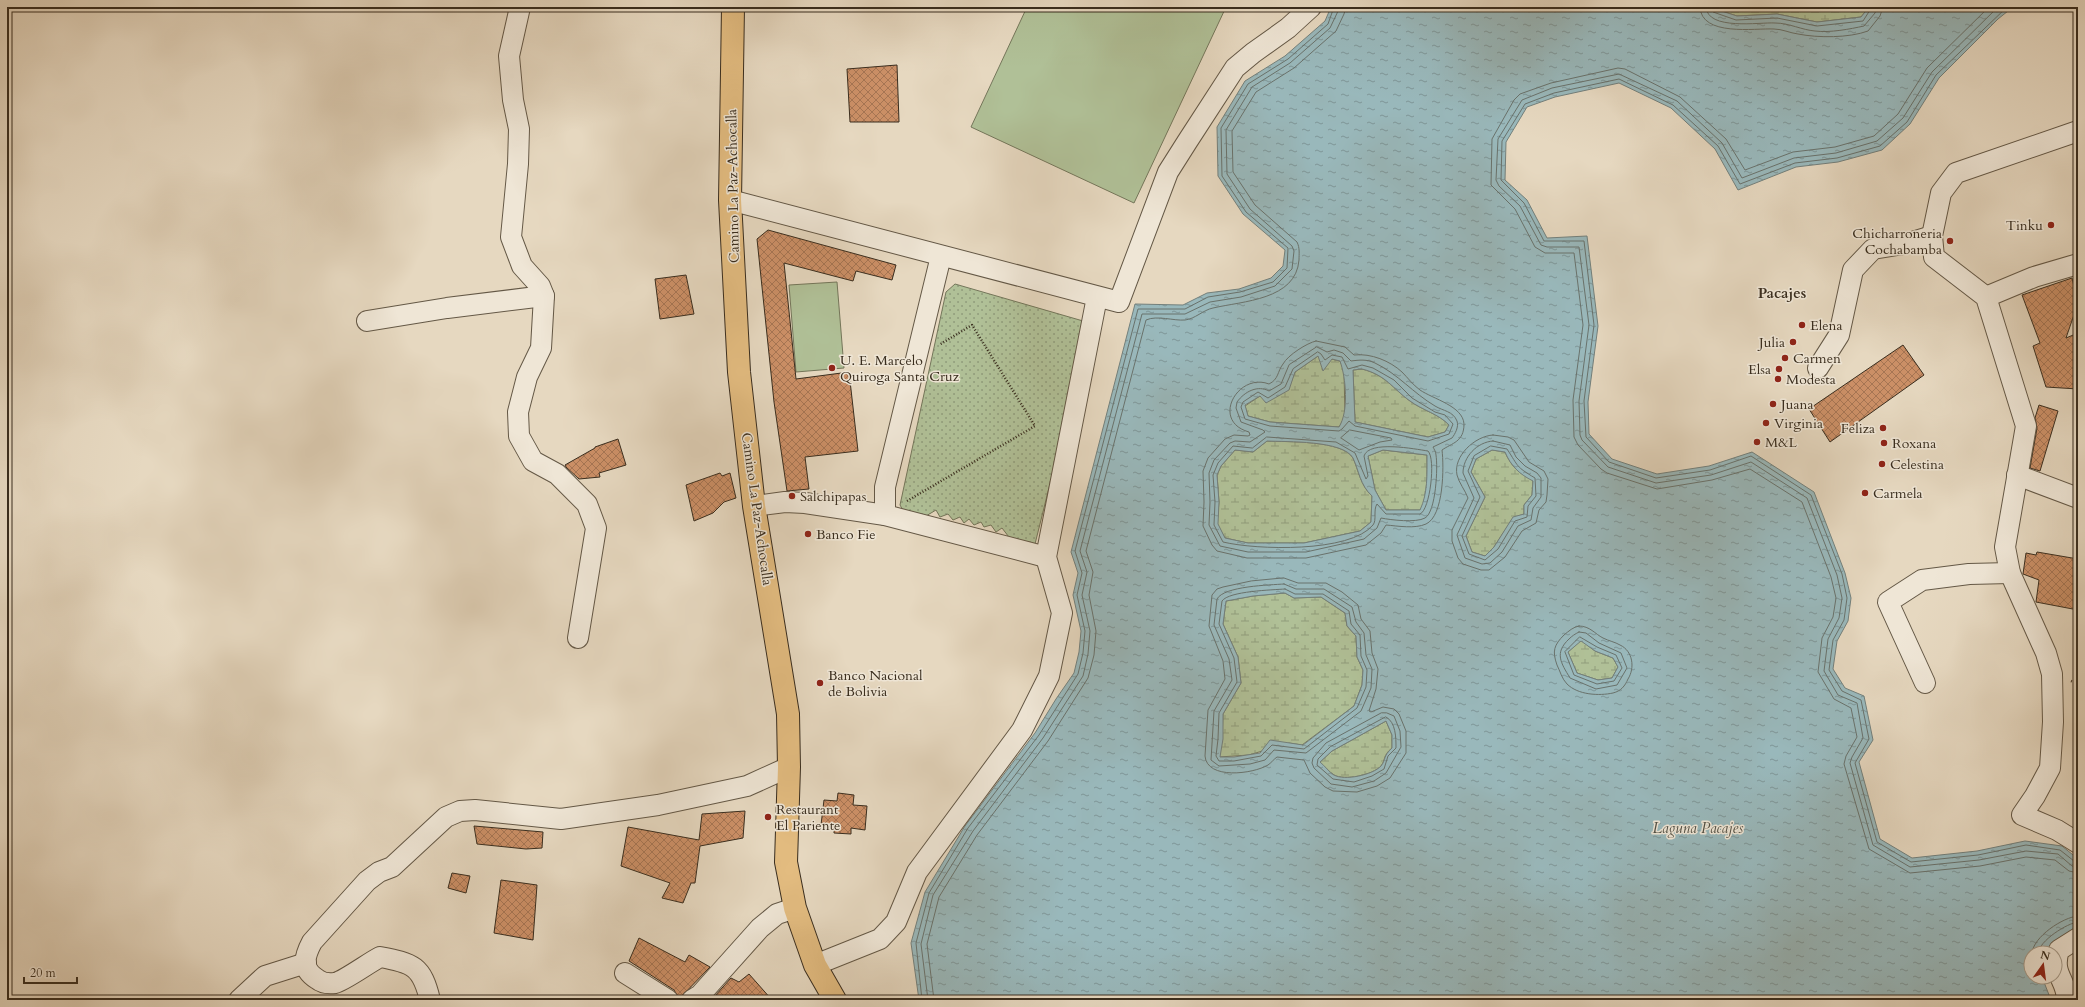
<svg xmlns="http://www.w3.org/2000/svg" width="2085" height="1007" viewBox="0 0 2085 1007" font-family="Cardo,serif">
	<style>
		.grass { fill: #b0c097; stroke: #74765a }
		.wetland { fill: url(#wetland-marsh); stroke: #74765a }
		.park { fill: url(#park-dots); stroke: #74765a }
		.water { fill: url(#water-ripples); stroke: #73807c; fill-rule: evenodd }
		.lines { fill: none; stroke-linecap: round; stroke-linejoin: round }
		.shore { stroke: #69726c; stroke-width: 1 }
		.building { fill: url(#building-cross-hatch); stroke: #392d1e }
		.minor-casing { stroke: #645846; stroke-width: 22 }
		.major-casing { stroke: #392d1e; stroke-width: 24 }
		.path { stroke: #392d1e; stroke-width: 2.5; stroke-dasharray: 1 2; stroke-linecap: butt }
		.minor { stroke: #efe6d6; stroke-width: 20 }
		.major { stroke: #e3bc80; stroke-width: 22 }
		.poi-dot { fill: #8f2418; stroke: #efe6d6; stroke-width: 1.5 }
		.labels { text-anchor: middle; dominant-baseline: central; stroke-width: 3; stroke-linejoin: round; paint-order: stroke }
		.street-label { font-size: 14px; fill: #392d1e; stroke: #efe6d6 }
		.poi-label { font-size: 14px; fill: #392d1e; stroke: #efe6d6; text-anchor: start }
		.neighbourhood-label { font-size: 15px; font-weight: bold; fill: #392d1e; stroke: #efe6d6 }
		.water-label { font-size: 15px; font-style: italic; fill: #515045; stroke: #efe6d6 }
	</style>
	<defs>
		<pattern id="wetland-marsh" width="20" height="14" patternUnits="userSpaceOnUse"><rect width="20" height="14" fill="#b0c097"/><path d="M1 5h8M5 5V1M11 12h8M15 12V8" fill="none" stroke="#909c7b"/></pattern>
		<pattern id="park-dots" width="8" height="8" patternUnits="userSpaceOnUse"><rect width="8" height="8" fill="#b0c097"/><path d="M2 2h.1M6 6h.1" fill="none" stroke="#909c7b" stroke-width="1.8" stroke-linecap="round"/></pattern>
		<pattern id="water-ripples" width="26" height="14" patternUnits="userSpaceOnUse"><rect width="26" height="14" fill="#99b8bb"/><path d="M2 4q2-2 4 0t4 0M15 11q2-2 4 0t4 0" fill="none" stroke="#7e9697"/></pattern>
		<pattern id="building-cross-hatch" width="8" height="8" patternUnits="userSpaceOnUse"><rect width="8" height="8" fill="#cb8f66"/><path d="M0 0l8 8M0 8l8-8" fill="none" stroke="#a67553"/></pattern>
	</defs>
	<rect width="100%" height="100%" fill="#e6d8c0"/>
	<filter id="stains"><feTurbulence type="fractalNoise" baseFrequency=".005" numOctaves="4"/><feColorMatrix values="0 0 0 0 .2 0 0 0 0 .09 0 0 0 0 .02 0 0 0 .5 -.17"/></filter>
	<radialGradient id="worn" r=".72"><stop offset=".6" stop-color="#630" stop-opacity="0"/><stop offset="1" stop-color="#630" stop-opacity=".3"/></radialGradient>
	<g class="grass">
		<path d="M1027 7H1226L1134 203 971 127Z"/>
		<path d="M837 282 844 368 796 372 789 285Z"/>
	</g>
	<g class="wetland">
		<path d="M1709 7H1869L1861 17 1817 22 1777 14 1737 16Z"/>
		<path d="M1318 356 1340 361 1344 371 1345 417 1339 427 1270 422 1248 416 1245 406 1260 396 1288 390 1295 372Z"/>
		<path d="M1362 369C1386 375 1392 388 1410 401 1422 410 1439 414 1449 425L1445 432 1428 437 1355 422 1353 370Z"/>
		<path d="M1267 441C1286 442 1343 440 1353 458 1359 471 1360 485 1372 496L1371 522 1360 531 1304 543H1248L1225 538 1217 524 1219 502 1217 475 1221 466 1235 450 1253 452Z"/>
		<path d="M1383 450 1427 455C1427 474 1428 493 1421 510H1386L1375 490 1368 456Z"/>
		<path d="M1492 450 1505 452C1511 466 1519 474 1533 480L1532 495 1524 505V514L1513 518 1494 547 1485 556 1472 552 1466 536 1485 497 1471 472 1476 459Z"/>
		<path d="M1285 593 1294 598 1321 597 1345 613 1347 626 1356 636 1357 657 1363 670 1362 685 1354 706 1302 745 1289 743 1249 755 1219 757 1222 739 1223 714 1241 683 1238 657 1223 624 1226 601 1253 596Z"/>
		<path d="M1581 640 1595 651 1613 658 1618 667 1612 678 1598 680 1577 673 1568 652Z"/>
		<path d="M1386 721 1392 735V748C1382 756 1386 760 1381 766 1373 775 1344 781 1334 775 1329 772 1324 766 1320 762L1332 751Z"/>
	</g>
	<path class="park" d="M955 284 1090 323 1034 548 1015 545 1002 528 996 532 991 525 984 527 981 522 974 525 969 519 964 523 960 517 953 520 948 514 940 517 936 510 921 519 905 514 900 505 946 292Z"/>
	<path class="water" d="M1331 7H1709L1737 16 1777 14 1817 22 1861 17 1869 7H2013L1998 19 1939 78 1910 124 1882 150 1838 162 1796 167 1738 190 1715 149 1671 108 1619 83 1555 97 1527 107 1506 142 1505 180 1527 200 1547 238 1587 236 1598 326 1588 402 1589 434 1612 459 1657 474 1709 466 1752 452 1814 492 1845 573 1851 598 1848 621 1837 641 1833 669 1845 688 1864 696 1873 740 1859 762 1880 839 1912 858 1977 851 2025 841 2062 846 2078 859V931L2069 933 2045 953H2031V977H2042L2051 1000H919L911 943 925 892 965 826 1035 733 1056 699 1074 673 1079 652 1081 631 1073 595 1078 573 1071 552 1135 304 1183 305 1207 293 1239 289 1271 278 1283 266 1285 250 1243 214 1218 176 1217 127 1245 81 1285 56 1325 21ZM1318 356 1323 371 1332 359 1340 361C1346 378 1349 411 1339 427L1270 422 1248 416 1245 405 1260 396 1266 403 1289 390 1295 372ZM1362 369C1386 375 1392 388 1410 401 1422 410 1439 414 1449 425L1445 432 1428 437 1355 422 1353 370ZM1267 441C1286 442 1343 440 1353 458 1359 471 1360 485 1372 496L1371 522 1360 531 1304 543H1248L1225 538 1218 524 1219 502 1217 475 1221 466 1235 450 1253 452ZM1383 450 1427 455C1427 474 1428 493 1420 510H1386L1375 490 1368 456ZM1492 450 1505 452C1511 466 1519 474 1533 481L1532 495 1524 505V514L1513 517 1494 547 1485 556 1472 552 1466 536 1485 497 1471 472 1476 459ZM1285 593 1294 598 1321 597 1345 613 1347 626 1356 636 1357 657 1363 670 1362 685 1354 706 1303 745 1270 740 1260 753 1234 757H1220L1223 739V714L1241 683 1238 657 1223 624 1226 601 1253 596ZM1581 641 1595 651 1613 658 1618 667 1612 678 1598 680 1577 673 1568 652ZM1386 721 1392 735V748C1383 756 1386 760 1381 766 1373 775 1344 781 1334 775 1329 772 1325 766 1320 762L1332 751Z"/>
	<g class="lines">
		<g class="shore">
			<path d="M1700 7C1701 37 1755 28 1774 29 1782 29 1790 33 1798 34 1818 38 1849 38 1868 31L1880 16 1883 7"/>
			<path d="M1706 7C1707 31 1760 22 1775 23 1789 23 1802 30 1815 31 1830 33 1850 29 1864 26L1875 13 1877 7"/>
			<path d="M1711 7 1713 12 1736 20 1777 18 1817 26 1863 21 1872 7"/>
			<path d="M1989 7 1927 68 1898 114 1874 136 1835 147 1793 152 1745 170 1726 139 1680 97 1625 69 1618 68 1551 83 1520 94 1514 100 1492 139 1491 185 1515 209 1535 247 1545 253H1574L1583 325 1573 400 1574 437 1578 445 1601 469 1607 473 1657 489 1712 480 1750 469 1802 502 1831 577 1836 598 1833 617 1822 638 1818 672 1834 699 1851 708 1857 737 1846 756 1844 764 1869 849 1910 873 1980 866 2026 857 2055 860 2069 871 2078 873"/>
			<path d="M1998 7 1932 72 1903 118 1877 141 1836 153 1794 158 1742 178 1722 143 1677 101 1619 74 1552 88 1522 100 1498 139 1496 180 1499 186 1520 206 1541 245 1547 247H1579L1589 325 1579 401 1580 435 1582 440 1608 467 1656 483 1711 475 1751 462 1807 498 1837 575 1842 598 1839 618 1828 639 1824 671 1838 695 1857 703 1863 738 1852 757 1850 763 1873 845 1910 867 1979 860 2026 851 2058 854 2072 866 2078 867"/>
			<path d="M2007 7 1936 75 1907 122 1880 146 1837 158 1795 163 1740 184 1718 146 1673 105 1619 79 1554 93 1525 104 1502 141 1501 180 1524 203 1544 241H1584L1594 325 1584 401 1586 437 1609 462 1656 478 1710 470 1751 456 1811 495 1842 574 1847 598 1844 620 1833 640 1829 670 1842 691 1861 700 1869 739 1855 763 1877 842 1911 862 1978 855 2026 845 2060 850 2074 861 2078 862"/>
			<path d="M1316 341 1345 347 1354 355C1371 353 1390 361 1402 372 1408 378 1413 385 1420 390 1433 399 1463 406 1464 424 1464 442 1452 443 1442 450 1444 466 1444 516 1426 524 1415 529 1398 526 1386 525L1381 533 1366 545 1306 558H1247L1217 551 1212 545 1203 526 1204 502 1203 471 1208 458 1225 439 1234 435 1248 436 1250 435 1249 432C1210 421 1238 372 1269 384 1279 379 1277 372 1283 364 1288 355 1307 343 1316 341Z"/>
			<path d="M1317 347 1327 352 1334 350 1343 353 1351 361C1359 360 1367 359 1375 363 1398 374 1413 393 1435 406 1443 411 1453 411 1457 421 1459 427 1455 434 1452 438L1433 447C1434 449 1436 452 1436 455 1438 467 1436 512 1425 518 1416 523 1391 520 1381 518L1377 528 1364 539 1306 552H1248L1220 546 1209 525 1210 502 1209 473 1214 460 1230 443 1235 441 1250 442 1265 432 1263 430 1241 422 1236 408 1237 402C1245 391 1258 385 1269 391L1281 384 1289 365Z"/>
			<path d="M1318 352 1321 354 1325 360 1332 355 1342 357 1348 369 1362 365 1373 368 1394 380 1412 398 1435 412 1445 415 1453 424 1449 434 1428 441 1355 426 1349 421 1342 429 1339 431 1270 426 1245 419 1241 407 1243 402 1258 392 1268 398 1285 387 1293 369Z"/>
			<path d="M1350 430 1391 438 1392 440 1380 442 1359 450 1341 438Z"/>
			<path d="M1493 435 1508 437 1514 440 1529 462 1544 471 1548 479 1547 495 1546 502 1539 510 1536 523 1522 531 1505 557 1489 570H1481L1463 564 1458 558 1452 541V530L1468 498C1465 490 1459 483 1457 475 1453 456 1475 436 1493 435Z"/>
			<path d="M1267 437 1336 442 1355 453 1366 479 1368 476 1364 456C1369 440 1415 449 1428 451 1436 459 1430 510 1420 514H1386L1377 504C1373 510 1377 520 1373 525 1350 553 1256 550 1223 542L1214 525 1215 502 1213 475 1218 463 1233 446 1252 448Z"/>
			<path d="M1493 441 1510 445 1516 457 1525 466 1537 473 1541 478V497L1533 508 1531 520 1518 526 1502 552 1490 563 1482 564 1465 558 1457 535 1474 498 1463 473C1463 457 1477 442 1493 441Z"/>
			<path d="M1491 446 1507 449C1519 467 1515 466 1535 478L1536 496 1528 506 1527 517 1515 521 1498 549 1485 560 1469 554 1462 536 1480 497 1468 471 1474 456Z"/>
			<path d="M1284 578 1298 583H1326L1342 592 1358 605 1361 619 1370 631 1372 653 1378 669 1376 689 1369 711 1371 712 1383 707 1394 709 1399 714 1406 731V753L1390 778 1377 786 1357 792 1333 791 1325 787 1310 773 1304 760 1277 757C1274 759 1271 763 1268 765 1253 774 1207 780 1205 756L1208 710 1225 679 1223 661 1209 626 1212 595 1217 589 1223 587 1251 581Z"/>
			<path d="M1284 584 1296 589H1324L1352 607 1356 622 1364 633 1366 655 1372 669 1371 688 1361 711 1306 753 1274 750 1265 760 1250 764 1219 766 1211 760 1214 711 1232 680 1229 659 1214 625 1217 599C1224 586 1270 585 1284 584Z"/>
			<path d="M1285 589 1295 594H1323L1349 611 1351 624 1360 635 1361 656 1367 670 1366 687 1357 708 1304 749 1272 745 1261 756 1234 761H1219L1216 756 1218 739 1219 713 1237 682 1234 658 1219 624 1222 601C1229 591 1272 590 1285 589Z"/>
			<path d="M1579 626C1590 626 1595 634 1603 638 1609 641 1615 642 1620 645 1633 651 1635 668 1628 679 1625 686 1621 691 1613 693 1599 696 1578 695 1567 684 1562 679 1560 671 1557 665 1552 651 1554 645 1564 635 1569 631 1573 627 1579 626Z"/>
			<path d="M1579 632 1586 633 1599 643 1621 653 1627 668 1617 685 1596 689 1570 678C1561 663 1554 653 1569 639 1572 636 1575 634 1579 632Z"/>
			<path d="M1580 637 1597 647 1616 655 1622 668 1614 681 1597 684 1574 675 1565 652Z"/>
			<path d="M1387 713 1394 716 1400 731 1401 747 1386 773 1374 781 1352 787 1331 784 1314 768 1312 763 1313 758 1326 743 1381 713Z"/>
			<path d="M1386 717C1396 722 1396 738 1396 748L1388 756 1384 769 1372 776 1354 782 1333 779 1317 765 1318 759 1330 747Z"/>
			<path d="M2032 953C2033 937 2063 917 2078 916"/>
			<path d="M2038 953C2039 941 2067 923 2078 922"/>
			<path d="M922 1000 916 943 929 893 968 828 1039 735 1078 674 1083 653 1085 631 1077 595 1082 573 1075 551 1138 309H1185L1208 297 1240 292 1273 282 1287 268 1288 248 1246 212 1222 176 1221 128 1248 84 1288 59 1328 24 1334 7"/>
			<path d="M928 1000 921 944 933 895 973 831 1043 738 1083 676 1088 654 1090 631 1082 595 1087 572 1080 551 1142 314H1185L1210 302 1241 297 1275 286 1292 269 1294 251 1292 246 1250 209 1227 174 1226 130 1252 87 1290 63 1330 28 1340 7"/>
			<path d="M934 1000 927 944 939 897 977 835 1048 741 1088 678 1094 655 1096 631 1089 595 1093 572 1086 551 1146 320C1157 315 1174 321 1185 320 1195 319 1203 310 1213 308 1243 301 1296 300 1299 260 1299 254 1300 248 1297 242L1255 205 1233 172 1232 131 1256 92 1294 68 1336 31 1344 14 1346 7"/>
		</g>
	</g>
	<g class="building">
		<path d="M897 65 899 122H850L847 69Z"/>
		<path d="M768 230 896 265 892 280 856 271 853 281 784 263 796 379 849 372 858 451 805 457 809 489 787 491 774 402 757 239Z"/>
		<path d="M686 275 694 314 660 319 655 279Z"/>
		<path d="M2072 278 2078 303 2066 338 2078 333V389L2046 387 2033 346 2040 343 2022 295Z"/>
		<path d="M1903 345 1924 375 1830 442 1809 409Z"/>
		<path d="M2039 405 2058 411 2040 471 2030 468 2037 428 2035 418Z"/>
		<path d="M618 439 626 465 599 473 600 477 579 479 566 467 565 465 595 448V447Z"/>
		<path d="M720 473 722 476 730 473 736 498 724 502 713 513 694 521 686 485Z"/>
		<path d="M2037 552 2078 559V610L2036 602 2039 580 2023 574 2026 553 2036 555Z"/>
		<path d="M838 793 854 795 853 805 867 806 865 830 851 828V834L834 833V827L821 825 824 800 837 801Z"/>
		<path d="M745 811 743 838 700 846 695 883H691L683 903 662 898 670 883 621 866 628 827 699 840 702 814Z"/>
		<path d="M474 826 543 832 542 848 526 849 477 844Z"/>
		<path d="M452 873 470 876 466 893 448 888Z"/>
		<path d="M501 880 537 885 533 940 494 933Z"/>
		<path d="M639 938 685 962 689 955 710 967 679 999 674 990 629 961Z"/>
		<path d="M749 974 772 1000H718L722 996 714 997 731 978 739 982Z"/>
	</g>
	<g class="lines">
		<defs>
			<g id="minor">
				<path d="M520 7 509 56 513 100 519 129 518 164 511 237 522 266 540 286 544 296 541 348 527 377 518 412 519 436 533 461 557 474 587 504 596 528 578 638"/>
				<path d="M2078 131 1956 173 1941 193 1932 236 1934 257 1986 297 2026 426 2005 547 2010 573 2046 653 2052 674 2053 722 2050 768 2035 796 2022 815 2057 830 2078 843"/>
				<path d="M730 200 1119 302 1168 172 1187 142 1235 68 1253 53 1288 28 1311 7"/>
				<path d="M1986 297 2034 277 2078 264"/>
				<path d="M367 321 447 308 544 296"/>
				<path d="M1818 368 1839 335 1853 270 1873 249 1909 243 1932 236"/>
				<path d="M2017 475 2078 498"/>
				<path d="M754 506 785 502 805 503 885 515 1046 557"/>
				<path d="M885 515V487L941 256"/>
				<path d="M1925 683 1888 602 1922 580 1969 574 2010 573"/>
				<path d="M815 965 880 939 896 922 917 872 1022 730 1049 676 1062 613 1046 557 1097 297"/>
				<path d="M625 973 668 1000"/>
				<path d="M239 1000 265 976 306 963"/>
				<path d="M430 1000C422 966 413 963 380 957 370 962 344 981 335 983 328 984 322 983 317 979 301 969 304 957 312 942L367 881 379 872 392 867 446 817 460 811 475 810 561 819 658 805 747 786 789 767"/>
				<path d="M692 1000 700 995 760 928 777 914 795 908"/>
				<path d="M2067 1000C2067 979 2051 975 2059 950L2078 938"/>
			</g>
			<path id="major" d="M733 7 730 200 739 372 754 506 788 714 789 767 786 862 795 908 815 965 835 1000"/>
		</defs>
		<use href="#minor" class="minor-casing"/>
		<use href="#major" class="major-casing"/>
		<g class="path">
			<path d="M907 501 1035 426 972 325 939 345"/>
			<path d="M2071 681 2078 684"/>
		</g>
		<use href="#minor" class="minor"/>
		<use href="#major" class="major"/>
	</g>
	<g class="poi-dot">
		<circle cx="2051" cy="225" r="4"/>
		<circle cx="1950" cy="241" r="4"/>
		<circle cx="1802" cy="325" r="4"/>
		<circle cx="1793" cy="342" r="4"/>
		<circle cx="1785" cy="358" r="4"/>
		<circle cx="832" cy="368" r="4"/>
		<circle cx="1779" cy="369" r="4"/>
		<circle cx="1778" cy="379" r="4"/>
		<circle cx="1773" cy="404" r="4"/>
		<circle cx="1766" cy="423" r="4"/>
		<circle cx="1883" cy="428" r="4"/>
		<circle cx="1757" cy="442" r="4"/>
		<circle cx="1884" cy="443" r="4"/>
		<circle cx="1882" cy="464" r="4"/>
		<circle cx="1865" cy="493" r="4"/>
		<circle cx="792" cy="496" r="4"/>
		<circle cx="808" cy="534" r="4"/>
		<circle cx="820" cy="683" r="4"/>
		<circle cx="768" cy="817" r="4"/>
	</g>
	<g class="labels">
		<g class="street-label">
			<text transform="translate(733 186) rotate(-91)">Camino La Paz-Achocalla</text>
			<text transform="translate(757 509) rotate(82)">Camino La Paz-Achocalla</text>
		</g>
		<g class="poi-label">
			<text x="2043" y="225" text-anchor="end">Tinku</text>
			<text x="1942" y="233" text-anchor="end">Chicharroneria<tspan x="1942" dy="16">Cochabamba</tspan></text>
			<text x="1810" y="325">Elena</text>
			<text x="1785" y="342" text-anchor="end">Julia</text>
			<text x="1793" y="358">Carmen</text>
			<text x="840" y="360">U. E. Marcelo<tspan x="840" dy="16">Quiroga Santa Cruz</tspan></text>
			<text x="1771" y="369" text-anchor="end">Elsa</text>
			<text x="1786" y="379">Modesta</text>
			<text x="1781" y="404">Juana</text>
			<text x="1774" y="423">Virginia</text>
			<text x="1875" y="428" text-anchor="end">Feliza</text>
			<text x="1765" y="442">M&amp;L</text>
			<text x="1892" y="443">Roxana</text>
			<text x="1890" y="464">Celestina</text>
			<text x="1873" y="493">Carmela</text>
			<text x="800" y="496">Salchipapas</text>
			<text x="816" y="534">Banco Fie</text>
			<text x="828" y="675">Banco Nacional<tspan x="828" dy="16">de Bolivia</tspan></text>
			<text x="776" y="809">Restaurant<tspan x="776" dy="16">El Pariente</tspan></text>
		</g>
		<g class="neighbourhood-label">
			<text x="1782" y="293">Pacajes</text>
		</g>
		<g class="water-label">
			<text x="1698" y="828">Laguna Pacajes</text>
		</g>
	</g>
	<rect width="2085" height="1007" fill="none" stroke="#e6d8c0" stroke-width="24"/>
	<rect x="8" y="8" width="2069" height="991" fill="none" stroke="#392d1e" stroke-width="2"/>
	<rect x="12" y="12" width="2061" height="983" fill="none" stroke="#392d1e"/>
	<g transform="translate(2043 965) rotate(14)"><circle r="19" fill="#efe6d6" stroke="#a69c8c"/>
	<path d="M0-3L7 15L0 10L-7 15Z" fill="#8f2418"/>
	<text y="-6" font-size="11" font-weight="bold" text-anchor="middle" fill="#392d1e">N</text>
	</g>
	<path d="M24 977v6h53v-6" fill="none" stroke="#392d1e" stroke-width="2"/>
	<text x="30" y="977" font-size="12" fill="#392d1e" stroke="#efe6d6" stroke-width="3" paint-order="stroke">20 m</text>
	<rect width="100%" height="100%" filter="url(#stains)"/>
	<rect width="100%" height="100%" fill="url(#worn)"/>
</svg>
